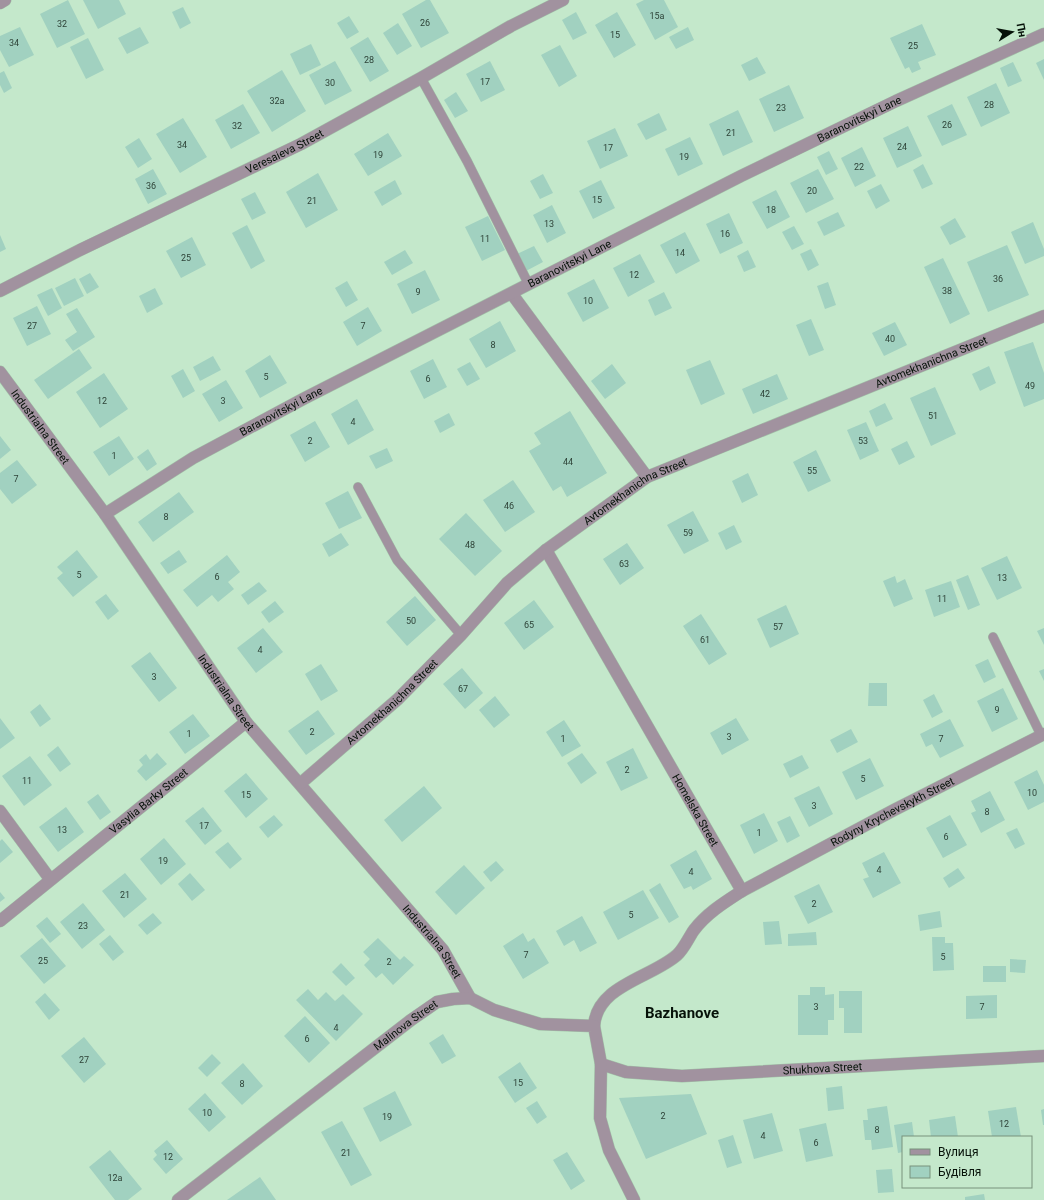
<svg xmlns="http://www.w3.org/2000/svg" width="1044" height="1200" viewBox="0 0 1044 1200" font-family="Roboto,sans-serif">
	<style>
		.building { fill: #a1d1c0 }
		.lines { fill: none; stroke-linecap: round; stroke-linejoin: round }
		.lane-casing { stroke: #a2c1a8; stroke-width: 10 }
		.street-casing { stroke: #a2c1a8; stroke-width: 13 }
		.lane { stroke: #a1929f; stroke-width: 9 }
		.street { stroke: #a1929f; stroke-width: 12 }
		.labels { text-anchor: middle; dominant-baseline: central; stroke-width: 3; stroke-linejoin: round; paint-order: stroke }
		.number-label { font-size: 9px; fill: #2d4237 }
		.street-label { font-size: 11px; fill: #061209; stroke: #c4e8cb }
		.district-label { font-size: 15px; font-weight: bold; fill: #061209; stroke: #c4e8cb }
	</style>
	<rect width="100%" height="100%" fill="#c4e8cb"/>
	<g class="building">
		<path d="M68 0 85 34 57 48 40 14Z"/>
		<path d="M83 0H119L126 14 98 29Z"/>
		<path d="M426 0H430L449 33 421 48 402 14Z"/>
		<path d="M644 0H664L678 27 655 40 636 4Z"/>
		<path d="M183 7 191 23 180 29 172 12Z"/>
		<path d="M576 12 587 33 573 40 562 20Z"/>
		<path d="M617 12 636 45 614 58 595 25Z"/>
		<path d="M349 16 359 32 347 39 337 23Z"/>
		<path d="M398 23 412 46 397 55 383 33Z"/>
		<path d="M922 24 936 55 918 62 921 69 912 73 909 67 905 69 890 38Z"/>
		<path d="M20 27 34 55 9 67 0 50V36Z"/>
		<path d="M140 27 149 43 127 54 118 38Z"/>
		<path d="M688 27 694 40 676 49 669 37Z"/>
		<path d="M368 37 389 71 370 82 350 48Z"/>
		<path d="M88 38 104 70 86 79 70 47Z"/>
		<path d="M311 44 321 65 300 75 290 54Z"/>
		<path d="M560 45 577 76 559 87 541 55Z"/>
		<path d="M757 57 766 73 749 81 741 65Z"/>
		<path d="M1044 59V80L1036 63Z"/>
		<path d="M335 61 352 91 325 105 309 75Z"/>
		<path d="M490 61 505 90 481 102 466 74Z"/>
		<path d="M1013 62 1022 81 1008 87 1000 68Z"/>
		<path d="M282 70 306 111 272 132 247 91Z"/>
		<path d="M4 71 12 88 4 93 0 85V73Z"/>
		<path d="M996 83 1010 113 981 127 967 97Z"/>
		<path d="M789 85 804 118 774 132 759 99Z"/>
		<path d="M456 92 468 111 455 118 444 100Z"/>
		<path d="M243 104 260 133 231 149 215 120Z"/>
		<path d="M952 104 967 135 942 146 927 116Z"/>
		<path d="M738 110 753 142 723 156 709 124Z"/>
		<path d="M659 113 667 130 646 140 637 124Z"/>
		<path d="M183 118 207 157 180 173 156 134Z"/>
		<path d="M908 126 922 156 897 168 883 138Z"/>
		<path d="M615 128 628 156 600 169 587 141Z"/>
		<path d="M388 133 402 156 368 176 354 154Z"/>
		<path d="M690 137 703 164 678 176 665 149Z"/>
		<path d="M139 138 152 159 138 168 125 147Z"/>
		<path d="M862 147 876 176 855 187 841 158Z"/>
		<path d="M829 151 838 169 826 175 817 157Z"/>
		<path d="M923 164 933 184 922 189 913 170Z"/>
		<path d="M153 169 167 194 148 204 135 179Z"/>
		<path d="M818 169 834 199 806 213 790 183Z"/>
		<path d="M318 173 338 210 306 228 286 192Z"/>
		<path d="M543 174 553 193 540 199 530 181Z"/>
		<path d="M395 180 402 194 382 206 374 192Z"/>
		<path d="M601 180 615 208 593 219 579 191Z"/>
		<path d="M881 184 890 201 876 209 867 191Z"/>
		<path d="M776 190 790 217 767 229 752 202Z"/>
		<path d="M255 192 266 213 252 220 241 199Z"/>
		<path d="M552 205 566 233 547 243 533 215Z"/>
		<path d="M838 212 845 226 824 236 817 222Z"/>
		<path d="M729 213 743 243 720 254 706 224Z"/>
		<path d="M488 216 505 250 482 261 465 227Z"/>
		<path d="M955 218 966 237 950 245 940 227Z"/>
		<path d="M1033 222 1044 249V256L1025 264 1011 232Z"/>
		<path d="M247 225 265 261 251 269 232 233Z"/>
		<path d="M794 226 804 244 792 250 782 232Z"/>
		<path d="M685 232 700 261 676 274 660 245Z"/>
		<path d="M0 235 6 249 0 252Z"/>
		<path d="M192 237 206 265 181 278 166 251Z"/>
		<path d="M1007 245 1029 295 988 312 967 262Z"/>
		<path d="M534 246 543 262 526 271 517 254Z"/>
		<path d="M811 249 819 265 808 271 800 254Z"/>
		<path d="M405 250 413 263 392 275 384 262Z"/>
		<path d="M748 250 756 267 744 272 737 256Z"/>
		<path d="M640 254 655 282 628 297 613 268Z"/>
		<path d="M943 258 970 314 950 324 924 267Z"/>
		<path d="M425 270 440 300 412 314 397 284Z"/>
		<path d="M90 273 99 287 87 294 79 279Z"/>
		<path d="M75 278 84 296 64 306 55 288Z"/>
		<path d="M594 279 609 308 583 322 567 293Z"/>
		<path d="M347 281 358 300 346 307 335 288Z"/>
		<path d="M828 282 836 305 825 309 817 286Z"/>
		<path d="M52 288 62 308 48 316 37 295Z"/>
		<path d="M155 288 163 304 147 313 139 296Z"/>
		<path d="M664 292 672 308 655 316 648 300Z"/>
		<path d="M37 306 51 334 27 346 13 318Z"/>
		<path d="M368 307 382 331 357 346 343 322Z"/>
		<path d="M77 308 95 337 73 351 65 340 77 332 66 314Z"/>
		<path d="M811 319 824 350 809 356 796 325Z"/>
		<path d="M500 321 516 351 486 368 469 339Z"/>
		<path d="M895 322 907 345 884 356 872 333Z"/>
		<path d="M1033 342 1044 373V399L1024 407 1004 352Z"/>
		<path d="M79 349 92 368 48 399 34 380Z"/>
		<path d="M270 355 287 383 260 398 245 371Z"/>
		<path d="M213 356 221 370 200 381 193 367Z"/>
		<path d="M433 359 447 387 424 399 410 371Z"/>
		<path d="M710 360 725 394 701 405 686 370Z"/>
		<path d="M470 362 480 379 467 386 457 369Z"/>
		<path d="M612 364 626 383 605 399 591 381Z"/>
		<path d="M989 366 996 383 980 391 972 374Z"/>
		<path d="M183 369 195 391 183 398 171 376Z"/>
		<path d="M104 373 128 409 100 428 76 392Z"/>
		<path d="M777 374 788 399 753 414 742 389Z"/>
		<path d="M226 380 243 408 219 422 202 394Z"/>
		<path d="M935 387 956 434 931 446 910 398Z"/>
		<path d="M357 399 374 430 348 445 331 414Z"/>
		<path d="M885 403 893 419 876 427 869 411Z"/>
		<path d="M570 411 607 473 567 497 561 486 553 491 529 451 541 444 534 433Z"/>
		<path d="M449 413 455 425 440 433 434 421Z"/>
		<path d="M315 421 330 447 305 462 290 435Z"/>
		<path d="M866 422 879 451 860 460 847 430Z"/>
		<path d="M0 436 11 450 0 459Z"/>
		<path d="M119 436 134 459 109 476 93 452Z"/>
		<path d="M907 441 915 457 899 465 891 449Z"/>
		<path d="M387 448 393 461 376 469 369 456Z"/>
		<path d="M148 449 157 464 147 471 137 457Z"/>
		<path d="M816 450 831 481 808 492 793 462Z"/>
		<path d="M17 460 37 485 12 504 0 489V473Z"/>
		<path d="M748 473 758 495 742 503 732 481Z"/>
		<path d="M513 480 535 512 505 532 483 500Z"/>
		<path d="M348 491 362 518 339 529 325 503Z"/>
		<path d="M179 492 194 512 153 542 138 522Z"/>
		<path d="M693 511 709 541 684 554 667 525Z"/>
		<path d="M466 513 502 551 475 576 439 539Z"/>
		<path d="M734 525 742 542 726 550 718 533Z"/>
		<path d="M341 533 349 545 329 557 322 544Z"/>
		<path d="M627 543 644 568 620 585 603 559Z"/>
		<path d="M77 550 98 577 73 597 57 578 63 573 57 567Z"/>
		<path d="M179 550 187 562 168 574 160 563Z"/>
		<path d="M227 555 240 572 228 582 234 589 218 602 212 595 197 607 183 590Z"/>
		<path d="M1007 556 1022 588 997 600 981 568Z"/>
		<path d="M968 575 980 605 968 610 956 580Z"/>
		<path d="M895 576 897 583 905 579 913 599 894 607 883 581Z"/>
		<path d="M951 581 960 607 934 617 925 590Z"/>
		<path d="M259 582 267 591 248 605 241 595Z"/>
		<path d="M106 594 119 611 108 620 95 602Z"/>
		<path d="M415 596 436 620 407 646 386 622Z"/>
		<path d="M534 600 554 627 524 650 504 623Z"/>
		<path d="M275 601 284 612 269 623 261 612Z"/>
		<path d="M786 605 799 634 770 648 757 619Z"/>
		<path d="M701 614 727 654 709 665 683 626Z"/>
		<path d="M263 628 283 652 256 673 237 648Z"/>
		<path d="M1044 628V645L1037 631Z"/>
		<path d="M150 652 177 688 159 702 131 666Z"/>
		<path d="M988 659 996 677 984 683 975 665Z"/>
		<path d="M321 664 338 691 321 701 305 674Z"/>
		<path d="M462 668 483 693 465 709 443 684Z"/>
		<path d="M1044 669V681L1039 671Z"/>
		<path d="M869 683H887V706H868Z"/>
		<path d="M1003 688 1018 719 992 732 977 701Z"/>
		<path d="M934 694 943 712 932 718 923 700Z"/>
		<path d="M495 696 510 715 494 728 479 710Z"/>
		<path d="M40 704 51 719 40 727 30 712Z"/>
		<path d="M318 710 335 734 306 755 288 731Z"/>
		<path d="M193 714 210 736 185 754 169 732Z"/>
		<path d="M0 718 15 738 0 749Z"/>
		<path d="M736 718 749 740 722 755 710 733Z"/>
		<path d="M950 719 964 746 940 758 932 744 926 747 920 734Z"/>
		<path d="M564 720 581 746 562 757 546 732Z"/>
		<path d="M851 729 858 742 837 753 830 740Z"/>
		<path d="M58 746 71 764 60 772 47 755Z"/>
		<path d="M633 748 648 778 621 791 606 762Z"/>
		<path d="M157 753 167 764 146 781 137 771 143 765 139 760 146 754 150 760Z"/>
		<path d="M582 753 597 773 581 784 567 763Z"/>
		<path d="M802 755 809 768 790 778 783 764Z"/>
		<path d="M30 756 52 785 24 806 2 776Z"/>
		<path d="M870 758 884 786 856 800 842 772Z"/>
		<path d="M1037 770 1044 785V802L1028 810 1014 782Z"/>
		<path d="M246 773 268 799 246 818 224 791Z"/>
		<path d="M424 786 442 808 402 842 384 820Z"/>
		<path d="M819 786 833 814 809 827 794 798Z"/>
		<path d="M990 791 1005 820 981 833 971 813 976 811 971 801Z"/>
		<path d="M98 794 111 812 100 820 87 802Z"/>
		<path d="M66 807 84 832 58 852 39 827Z"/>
		<path d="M203 807 222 831 205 845 185 821Z"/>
		<path d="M764 813 778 841 754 854 740 825Z"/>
		<path d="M274 815 283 825 268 838 259 827Z"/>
		<path d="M950 815 967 845 943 858 926 828Z"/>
		<path d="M790 816 800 836 787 843 777 822Z"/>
		<path d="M1017 828 1025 844 1015 849 1006 833Z"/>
		<path d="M164 838 186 864 161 885 140 859Z"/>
		<path d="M2 839 13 852 0 863V841Z"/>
		<path d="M228 842 242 859 230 869 215 852Z"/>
		<path d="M696 850 712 879 693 890 691 886 684 889 670 865Z"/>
		<path d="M884 852 901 883 873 898 863 879 869 877 862 863Z"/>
		<path d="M496 861 504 870 491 882 483 872Z"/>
		<path d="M464 865 485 888 456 915 435 892Z"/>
		<path d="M958 868 965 878 949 888 943 878Z"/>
		<path d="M125 873 147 899 124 918 102 891Z"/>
		<path d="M190 873 205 890 192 901 178 884Z"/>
		<path d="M660 883 679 917 669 923 649 890Z"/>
		<path d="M819 884 833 912 808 924 794 896Z"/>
		<path d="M643 890 659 918 618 940 603 912Z"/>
		<path d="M0 892 5 898 0 902Z"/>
		<path d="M83 903 105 930 82 949 60 922Z"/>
		<path d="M940 911 942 927 920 931 918 915Z"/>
		<path d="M153 913 162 923 147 935 138 925Z"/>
		<path d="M582 916 597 943 580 952 574 940 564 946 556 931Z"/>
		<path d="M47 917 61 934 50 943 36 926Z"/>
		<path d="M779 921 782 944 765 945 763 922Z"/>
		<path d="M816 932 817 945 788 946V934Z"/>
		<path d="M523 933 528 942 534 938 549 963 523 979 503 946Z"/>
		<path d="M110 935 124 952 113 961 99 944Z"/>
		<path d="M932 937H945V943H953L954 970 933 971Z"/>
		<path d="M42 938 66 966 44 984 20 956Z"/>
		<path d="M378 938 400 960 404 956 414 965 393 985 382 973 376 978 364 965 370 959 363 952Z"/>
		<path d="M1010 959 1026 960 1025 973 1010 972Z"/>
		<path d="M341 963 355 978 346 986 332 972Z"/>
		<rect x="983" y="966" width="23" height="16"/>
		<path d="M810 987H825V995L834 994V1020H828V1035H798V995H810Z"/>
		<path d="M308 989 318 1000 326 992 335 1001 343 994 363 1014 336 1041 296 1000Z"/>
		<path d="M839 991H862V1033H844V1008H839Z"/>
		<path d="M45 993 60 1010 49 1020 35 1002Z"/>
		<path d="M997 995V1018L966 1019V996Z"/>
		<path d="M305 1016 330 1043 309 1063 284 1036Z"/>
		<path d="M443 1034 456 1056 442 1064 429 1043Z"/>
		<path d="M84 1037 106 1064 84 1083 61 1056Z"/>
		<path d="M212 1054 221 1063 207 1077 198 1068Z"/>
		<path d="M520 1062 537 1088 515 1103 498 1077Z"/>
		<path d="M243 1063 263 1086 242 1105 221 1083Z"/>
		<path d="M842 1086 844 1109 828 1111 826 1088Z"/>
		<path d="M395 1091 412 1125 380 1142 363 1108Z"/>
		<path d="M205 1093 226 1117 209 1132 188 1109Z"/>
		<path d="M691 1094 707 1134 646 1159 619 1098Z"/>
		<path d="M537 1101 547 1117 537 1124 526 1108Z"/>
		<path d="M887 1106 893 1147 872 1150 871 1140H865L863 1120H868L867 1109Z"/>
		<path d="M1016 1107 1021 1137H992L988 1111Z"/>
		<path d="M1044 1109V1125H1043L1041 1110Z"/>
		<path d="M772 1113 783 1151 754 1159 743 1120Z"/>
		<path d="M955 1116 958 1137H931L929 1120Z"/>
		<path d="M342 1121 372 1175 351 1186 321 1132Z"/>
		<path d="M912 1122 914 1137H903V1152L898 1153 894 1125Z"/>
		<path d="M826 1123 833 1156 806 1162 799 1129Z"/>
		<path d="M733 1135 742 1163 727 1168 718 1140Z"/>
		<path d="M167 1140 183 1159 166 1174 153 1159 157 1155 154 1151Z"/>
		<path d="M110 1150 142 1189 128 1200H115L89 1167Z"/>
		<path d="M567 1152 585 1181 571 1190 553 1160Z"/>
		<path d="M892 1169 894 1192 878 1193 876 1170Z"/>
		<path d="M260 1177 276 1200H227Z"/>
		<path d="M984 1194 985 1200H965V1197Z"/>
	</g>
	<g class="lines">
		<defs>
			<g id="lane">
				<path d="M421 78 467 161 529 285"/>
				<path d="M358 487 397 560 461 635"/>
				<path d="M993 637 1041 735"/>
			</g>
			<g id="street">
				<path d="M0 3 5 0"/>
				<path id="s1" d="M0 291 80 250 301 144 421 78 511 26 563 0"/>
				<path d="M512 294 647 477"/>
				<path id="s2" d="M0 372 105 514 246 722 443 950 470 998"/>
				<path id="s3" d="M105 514 193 458 305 398 741 176 896 101 1044 34"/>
				<path id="s4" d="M546 550 742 891C725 902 707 913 694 930 689 937 684 949 677 955 651 978 597 985 594 1026"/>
				<path id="s5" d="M301 783 398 699 461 635 507 583 546 550 647 477 1044 316"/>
				<path d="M0 811 50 879"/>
				<path id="s6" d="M742 891 894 810 1044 734"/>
				<path id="s7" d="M0 921 246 722"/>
				<path id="s8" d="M601 1064 626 1072 682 1076 1044 1056"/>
				<path id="s9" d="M178 1200 411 1020 437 1002 453 999 470 998 494 1010 540 1024 594 1026 601 1064 600 1118 609 1150 634 1200"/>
			</g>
		</defs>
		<use href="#lane" class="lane-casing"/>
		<use href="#street" class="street-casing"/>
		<use href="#lane" class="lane"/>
		<use href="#street" class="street"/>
	</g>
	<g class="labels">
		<g class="number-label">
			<text x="657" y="16">15а</text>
			<text x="425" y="23">26</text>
			<text x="62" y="24">32</text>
			<text x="615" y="35">15</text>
			<text x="14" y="43">34</text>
			<text x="913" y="46">25</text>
			<text x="369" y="60">28</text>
			<text x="485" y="82">17</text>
			<text x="330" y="83">30</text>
			<text x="277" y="101">32а</text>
			<text x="989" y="105">28</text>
			<text x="781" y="108">23</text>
			<text x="947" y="125">26</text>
			<text x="237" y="126">32</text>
			<text x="731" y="133">21</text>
			<text x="182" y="145">34</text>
			<text x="902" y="147">24</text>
			<text x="608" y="148">17</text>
			<text x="378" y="155">19</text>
			<text x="684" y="157">19</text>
			<text x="859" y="167">22</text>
			<text x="151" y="186">36</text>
			<text x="812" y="191">20</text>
			<text x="597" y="200">15</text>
			<text x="312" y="201">21</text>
			<text x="771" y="210">18</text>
			<text x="549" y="224">13</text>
			<text x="725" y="234">16</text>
			<text x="485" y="239">11</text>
			<text x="680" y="253">14</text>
			<text x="186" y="258">25</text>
			<text x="634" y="275">12</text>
			<text x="998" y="279">36</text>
			<text x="947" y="291">38</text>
			<text x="418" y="292">9</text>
			<text x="588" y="301">10</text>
			<text x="32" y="326">27</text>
			<text x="363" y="326">7</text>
			<text x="890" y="339">40</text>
			<text x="493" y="345">8</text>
			<text x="266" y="377">5</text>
			<text x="428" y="379">6</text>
			<text x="1030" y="386">49</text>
			<text x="765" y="394">42</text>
			<text x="102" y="401">12</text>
			<text x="223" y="401">3</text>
			<text x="933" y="416">51</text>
			<text x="353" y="422">4</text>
			<text x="310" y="441">2</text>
			<text x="863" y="441">53</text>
			<text x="114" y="456">1</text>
			<text x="568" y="462">44</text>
			<text x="812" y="471">55</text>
			<text x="16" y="479">7</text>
			<text x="509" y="506">46</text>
			<text x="166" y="517">8</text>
			<text x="688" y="533">59</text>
			<text x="470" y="545">48</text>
			<text x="624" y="564">63</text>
			<text x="79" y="575">5</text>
			<text x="217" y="577">6</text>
			<text x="1002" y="578">13</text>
			<text x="942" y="599">11</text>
			<text x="411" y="621">50</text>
			<text x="529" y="625">65</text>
			<text x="778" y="627">57</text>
			<text x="705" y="640">61</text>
			<text x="260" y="650">4</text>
			<text x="154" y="677">3</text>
			<text x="463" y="689">67</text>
			<text x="997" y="710">9</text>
			<text x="312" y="732">2</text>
			<text x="189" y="734">1</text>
			<text x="729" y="737">3</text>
			<text x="563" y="739">1</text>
			<text x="941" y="739">7</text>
			<text x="627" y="770">2</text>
			<text x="863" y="779">5</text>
			<text x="27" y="781">11</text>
			<text x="1032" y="793">10</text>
			<text x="246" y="795">15</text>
			<text x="814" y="806">3</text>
			<text x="987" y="812">8</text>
			<text x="204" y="826">17</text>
			<text x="62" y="830">13</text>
			<text x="759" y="833">1</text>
			<text x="946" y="837">6</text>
			<text x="163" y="861">19</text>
			<text x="879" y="870">4</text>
			<text x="691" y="872">4</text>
			<text x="125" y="895">21</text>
			<text x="814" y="904">2</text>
			<text x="631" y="915">5</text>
			<text x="83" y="926">23</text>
			<text x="526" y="955">7</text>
			<text x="943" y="957">5</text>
			<text x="43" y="961">25</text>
			<text x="389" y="962">2</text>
			<text x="816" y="1007">3</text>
			<text x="982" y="1007">7</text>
			<text x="336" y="1028">4</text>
			<text x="307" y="1039">6</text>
			<text x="84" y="1060">27</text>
			<text x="518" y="1083">15</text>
			<text x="242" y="1084">8</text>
			<text x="207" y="1113">10</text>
			<text x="663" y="1116">2</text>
			<text x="387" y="1117">19</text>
			<text x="1004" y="1124">12</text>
			<text x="877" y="1130">8</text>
			<text x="763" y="1136">4</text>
			<text x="816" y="1143">6</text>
			<text x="346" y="1153">21</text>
			<text x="168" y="1157">12</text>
			<text x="115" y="1178">12а</text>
		</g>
		<g class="street-label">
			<text stroke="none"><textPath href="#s3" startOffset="852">Baranovitskyi Lane</textPath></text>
			<text stroke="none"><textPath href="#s1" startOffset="317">Veresaieva Street</textPath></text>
			<text stroke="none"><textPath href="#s3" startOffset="528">Baranovitskyi Lane</textPath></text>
			<text stroke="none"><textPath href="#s5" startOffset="770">Avtomekhanichna Street</textPath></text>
			<text stroke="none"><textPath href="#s3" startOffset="204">Baranovitskyi Lane</textPath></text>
			<text stroke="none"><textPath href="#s2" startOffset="68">Industrialna Street</textPath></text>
			<text stroke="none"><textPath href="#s5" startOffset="446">Avtomekhanichna Street</textPath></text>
			<text stroke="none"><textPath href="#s2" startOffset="392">Industrialna Street</textPath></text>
			<text stroke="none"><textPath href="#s5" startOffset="122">Avtomekhanichna Street</textPath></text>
			<text stroke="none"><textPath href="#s7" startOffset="191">Vasylia Barky Street</textPath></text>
			<text stroke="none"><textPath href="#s4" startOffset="300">Homelska Street</textPath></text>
			<text stroke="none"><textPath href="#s6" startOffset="170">Rodyny Krychevskykh Street</textPath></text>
			<text stroke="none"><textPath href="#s2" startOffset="716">Industrialna Street</textPath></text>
			<text stroke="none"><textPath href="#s9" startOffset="287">Malinova Street</textPath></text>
			<text stroke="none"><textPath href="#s8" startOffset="223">Shukhova Street</textPath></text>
		</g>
		<g class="district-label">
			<text x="682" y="1013">Bazhanove</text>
		</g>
	</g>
	<rect x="902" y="1136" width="130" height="52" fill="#c4e8cb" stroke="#78927d"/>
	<rect x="910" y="1149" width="20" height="6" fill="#a1929f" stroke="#78927d"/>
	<text x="938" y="1156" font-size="12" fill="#061209">Вулиця</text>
	<rect x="910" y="1166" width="20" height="12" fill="#a1d1c0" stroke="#78927d"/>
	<text x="938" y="1176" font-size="12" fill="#061209">Будівля</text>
	<g transform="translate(1012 32) rotate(79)" stroke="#c4e8cb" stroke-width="3" paint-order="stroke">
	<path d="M0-3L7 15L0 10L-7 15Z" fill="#061209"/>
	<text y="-6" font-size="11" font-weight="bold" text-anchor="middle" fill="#061209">Пн</text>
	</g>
</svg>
